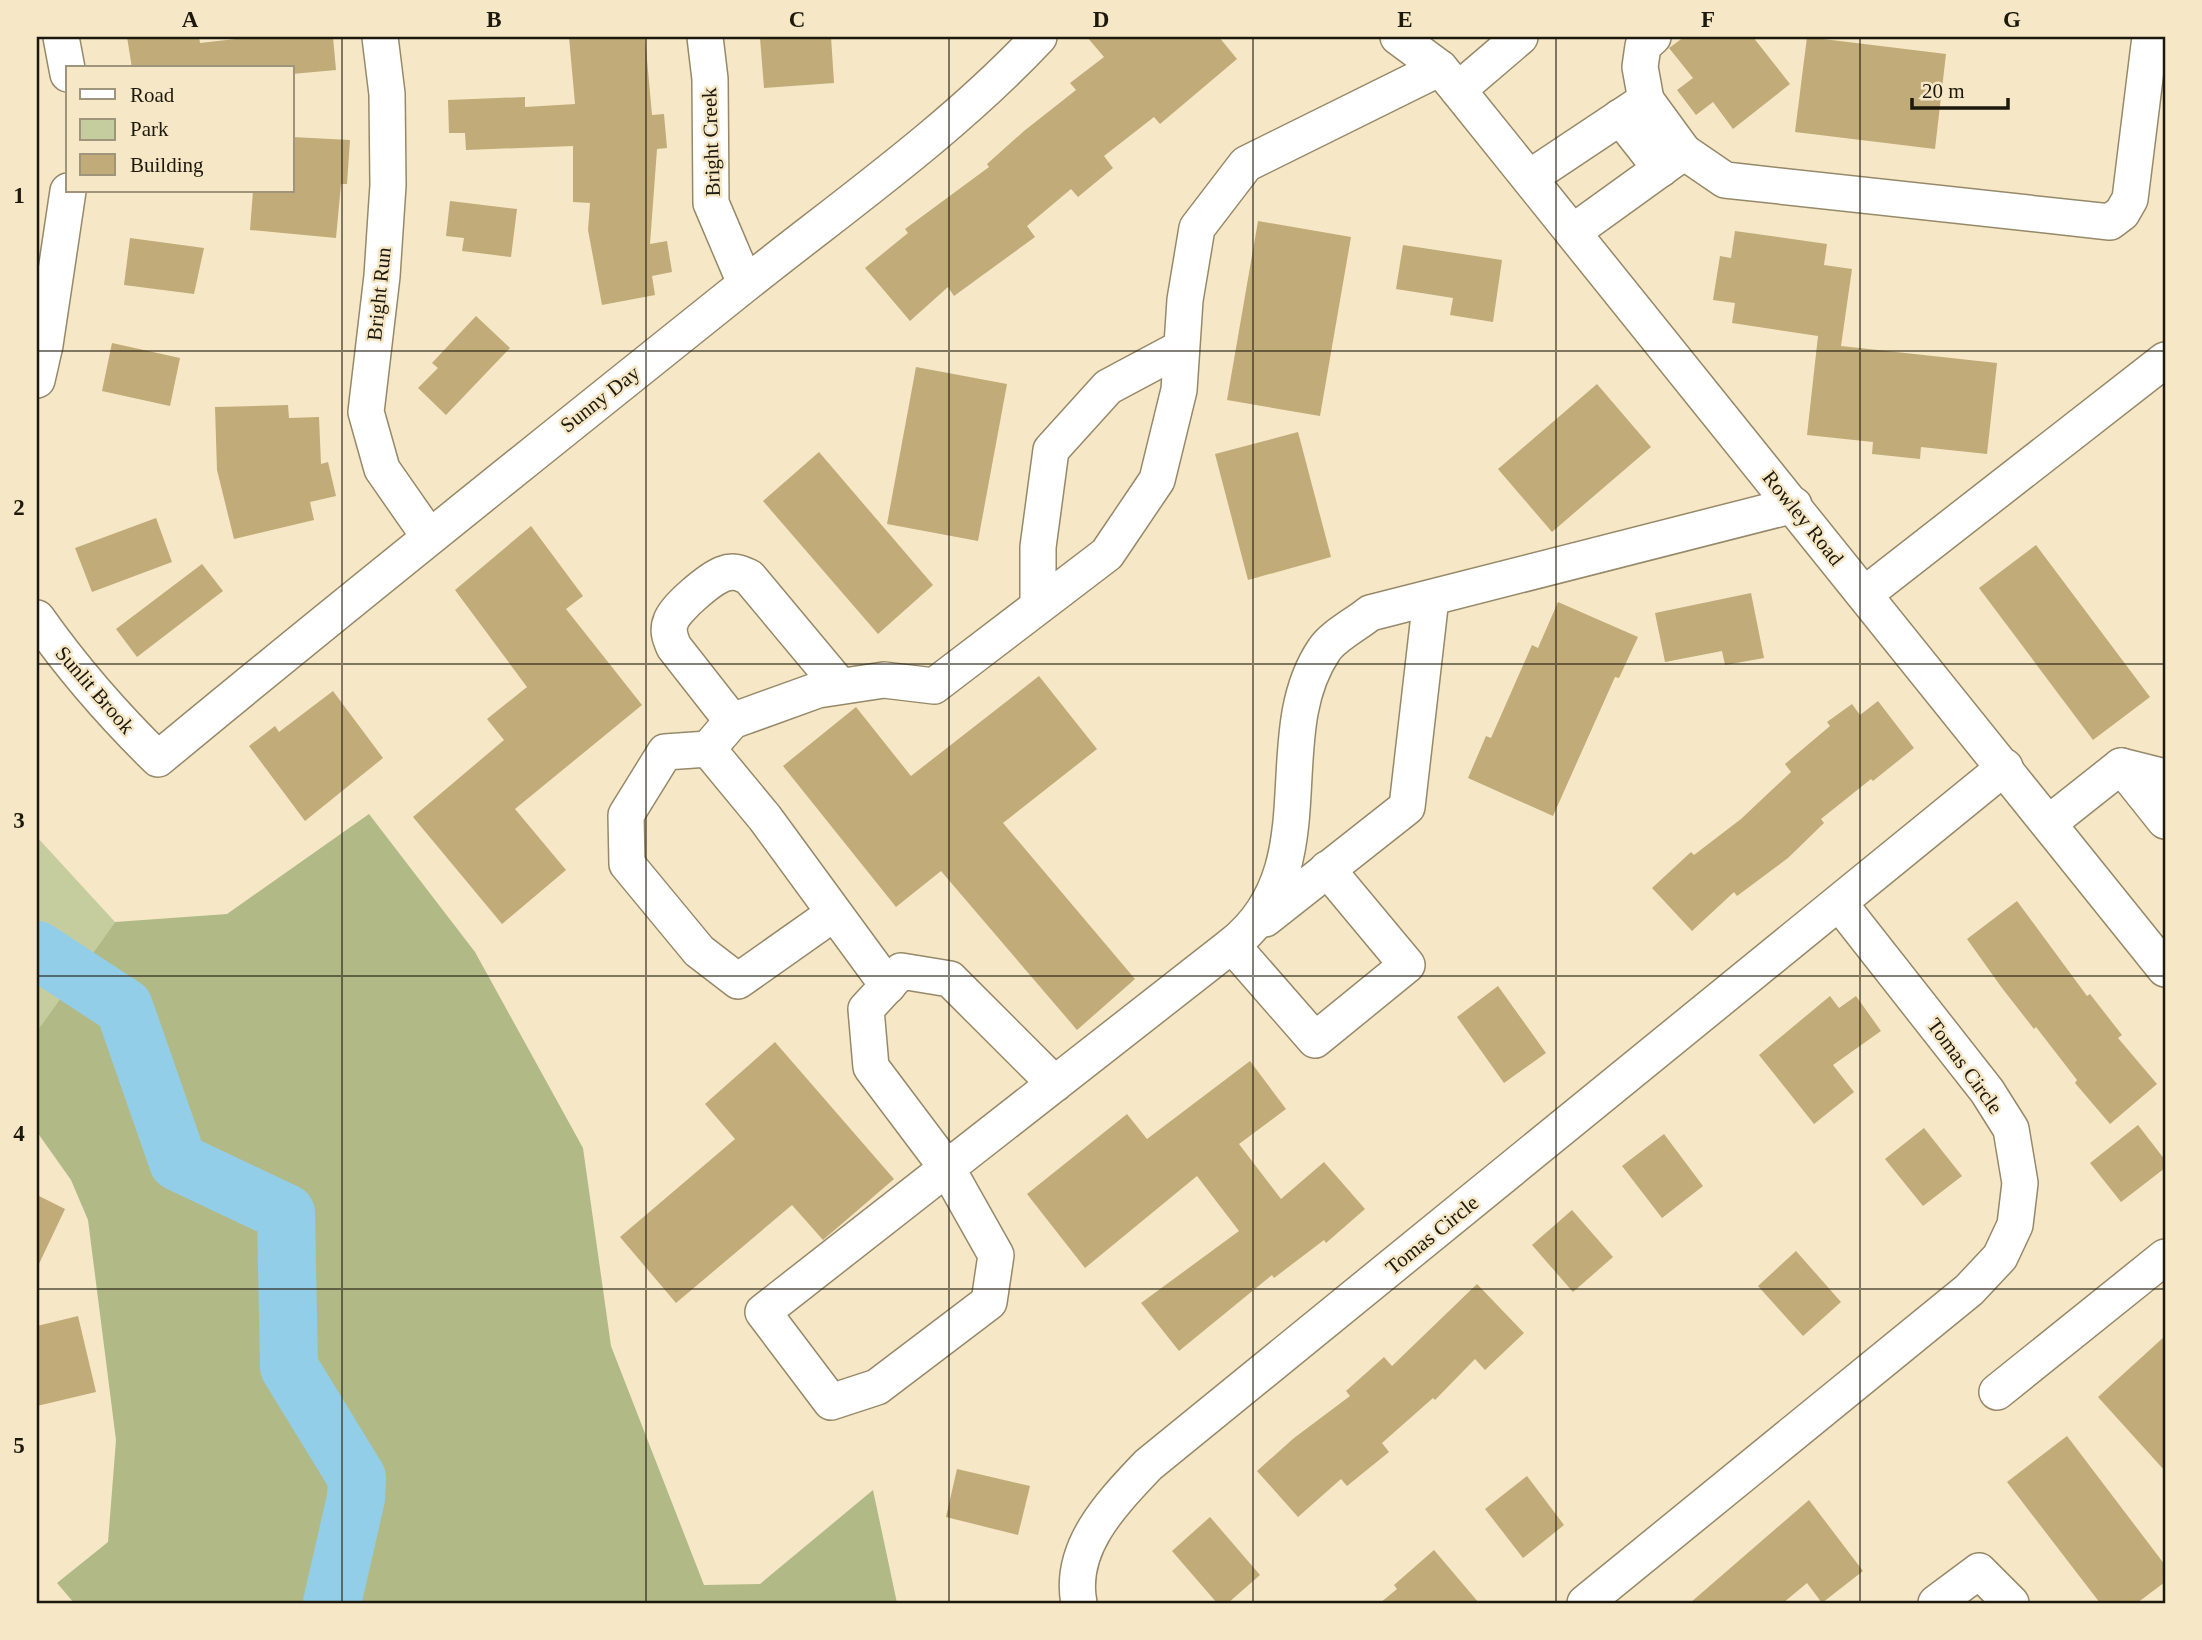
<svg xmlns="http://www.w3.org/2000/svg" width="2202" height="1640" viewBox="0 0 2202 1640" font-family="Georgia,serif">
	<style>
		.green { fill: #c5cd9f }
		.forest { fill: #b1ba86 }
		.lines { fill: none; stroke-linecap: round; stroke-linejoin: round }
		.river { stroke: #93cee9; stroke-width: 58 }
		.building { fill: #c0ab79 }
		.minor-casing { stroke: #968969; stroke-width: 38 }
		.minor { stroke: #fff; stroke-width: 35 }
		.grid { fill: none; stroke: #1d180c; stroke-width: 2; stroke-opacity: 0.55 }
		.labels { text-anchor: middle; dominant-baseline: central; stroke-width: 5; stroke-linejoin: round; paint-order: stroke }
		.street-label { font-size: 21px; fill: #1d180c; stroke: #f6e8c6 }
		.neatline { fill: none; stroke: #1d180c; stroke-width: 2.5 }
		.grid-label { font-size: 23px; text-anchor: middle; font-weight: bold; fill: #1d180c }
	</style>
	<rect width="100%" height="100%" fill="#f6e8c6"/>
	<path class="green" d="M37 837 115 922 37 1031Z"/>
	<path class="forest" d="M369 814 475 952 583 1148 611 1346 704 1585 760 1584 873 1490 897 1603H74L57 1583 108 1542 116 1440 88 1220 71 1180 37 1132V1031L115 922 227 914Z"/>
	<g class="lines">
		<path class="river" d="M37 950 124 1007 178 1162 286 1213 289 1367 357 1478 356 1498 332 1603"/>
	</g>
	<g class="building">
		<path d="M127 37H199L200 43 253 37H333L336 70 292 74V68H132Z"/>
		<path d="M569 37H645L652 115 664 114 667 148 657 149 650 244 667 241 672 272 652 276 655 295 602 305 588 230 590 203 573 202V146L466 150 465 133H449L448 100 525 97V107L575 104Z"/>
		<path d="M779 37H831L834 83 764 88 760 38Z"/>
		<path d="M1087 37H1219L1237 59 1160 124 1154 117 1104 156 1113 168 1078 197 1071 189 1027 226 1035 237 954 296 948 287 910 321 865 268 908 233 905 229 989 167 987 164 1024 131 1076 90 1070 83 1104 57Z"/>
		<path d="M1684 37H1753L1790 84 1733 129 1713 102 1696 115 1677 90 1693 78 1669 48Z"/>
		<path d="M1807 37 1946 54 1935 149 1795 132Z"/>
		<path d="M292 137 350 140 347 184H341L336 238 250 230 253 191H292Z"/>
		<path d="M450 201 517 209 511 257 462 251 464 238 446 236Z"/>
		<path d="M1258 221 1351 237 1320 416 1227 400Z"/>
		<path d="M1735 231 1827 244 1824 265 1852 269 1841 346 1997 363 1987 454 1921 447 1920 459 1872 454 1873 442 1807 435 1818 336 1732 323 1735 303 1713 300 1720 256 1731 258Z"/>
		<path d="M130 238 204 248 194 294 124 285Z"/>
		<path d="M1403 245 1502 260 1493 322 1450 315 1453 298 1396 289Z"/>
		<path d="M476 316 510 348 446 415 418 388 438 368 432 363Z"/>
		<path d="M112 343 180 358 170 406 102 391Z"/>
		<path d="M916 367 1007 384 978 541 887 524Z"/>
		<path d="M1597 384 1651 447 1552 532 1498 469Z"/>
		<path d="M288 405 289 418 319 417 321 464 328 462 336 496 310 502 314 520 234 539 217 470 215 407Z"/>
		<path d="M1298 432 1331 557 1248 580 1215 454Z"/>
		<path d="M819 452 933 585 878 634 763 501Z"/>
		<path d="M156 518 172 562 92 592 75 548Z"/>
		<path d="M531 526 583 596 566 609 642 705 515 809 566 870 502 924 413 817 504 740 487 719 527 687 455 590Z"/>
		<path d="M2036 545 2150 697 2093 740 1979 588Z"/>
		<path d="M202 564 223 591 137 657 116 629Z"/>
		<path d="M1751 593 1764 658 1725 665 1722 651 1665 662 1655 613Z"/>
		<path d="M1558 602 1638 637 1619 678 1615 677 1553 816 1468 778 1486 736 1491 738 1532 645 1538 648Z"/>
		<path d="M1039 676 1097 749 1003 823 1135 979 1077 1030 941 871 896 907 783 766 856 707 911 776Z"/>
		<path d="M333 691 383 758 305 821 249 746 275 726 279 732Z"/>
		<path d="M1878 701 1914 748 1873 781 1871 779 1821 819 1824 823 1788 858 1737 896 1734 892 1692 931 1652 888 1691 852 1694 855 1741 819 1791 772 1785 764 1830 726 1827 722 1852 704 1860 715Z"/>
		<path d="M2017 901 2087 996 2090 994 2122 1035 2118 1038 2157 1084 2110 1124 2075 1083 2077 1080 2036 1027 2034 1029 2002 988 1967 939Z"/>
		<path d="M1498 986 1546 1053 1504 1083 1457 1017Z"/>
		<path d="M1830 996 1839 1008 1856 996 1881 1031 1833 1065 1854 1092 1814 1124 1759 1055Z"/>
		<path d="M775 1042 894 1179 823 1240 792 1205 676 1303 620 1237 735 1139 705 1104Z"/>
		<path d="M1250 1061 1286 1109 1239 1144 1281 1199 1324 1162 1365 1209 1326 1243 1324 1240 1274 1278 1272 1275 1179 1351 1141 1303 1239 1231 1197 1176 1085 1268 1027 1194 1127 1114 1147 1139Z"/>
		<path d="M2138 1125 2165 1160V1168L2121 1202 2090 1163Z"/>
		<path d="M1924 1128 1962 1176 1923 1206 1885 1159Z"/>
		<path d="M1664 1134 1703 1186 1662 1218 1622 1166Z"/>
		<path d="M37 1195 65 1209 37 1268Z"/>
		<path d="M1572 1210 1613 1257 1573 1292 1532 1245Z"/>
		<path d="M1796 1251 1841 1302 1803 1336 1758 1286Z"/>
		<path d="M1477 1284 1524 1333 1485 1370 1475 1359 1435 1400 1433 1398 1382 1443 1389 1452 1347 1486 1341 1479 1298 1517 1257 1471 1294 1438 1350 1396 1346 1391 1384 1357 1392 1366Z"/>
		<path d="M78 1316 96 1392 37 1406V1326Z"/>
		<path d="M2165 1336V1471L2098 1397Z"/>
		<path d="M2067 1436 2165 1565V1582L2137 1603H2100L2007 1482Z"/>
		<path d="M957 1469 1030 1486 1018 1535 946 1517Z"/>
		<path d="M1527 1476 1564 1525 1523 1558 1485 1509Z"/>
		<path d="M1809 1500 1863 1571 1822 1603 1807 1583 1783 1603H1690Z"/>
		<path d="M1210 1517 1260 1575 1228 1603H1217L1172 1551Z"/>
		<path d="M1434 1550 1479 1603H1380L1397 1589 1394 1585Z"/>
	</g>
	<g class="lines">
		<defs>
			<g id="minor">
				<path d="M61 37 68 74"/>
				<path d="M380 37 387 94 388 185 382 276 366 412 382 469 428 535"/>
				<path d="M705 37 710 79 711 203 745 283"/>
				<path d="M1398 37 1440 68 1458 90 2165 969"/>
				<path d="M1458 90 1520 37"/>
				<path d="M1646 100 1640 67 1643 46 1653 37"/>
				<path d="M1620 117 1661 169"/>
				<path d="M1684 152 1725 180 2110 222 2122 213 2130 199 2150 37"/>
				<path d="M1529 178 1646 100 1684 152 1573 232"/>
				<path d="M37 380 45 345 68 191"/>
				<path d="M1865 594 2165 360"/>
				<path d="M1038 606V547L1051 450 1108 387 1181 348"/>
				<path d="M37 618C73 669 113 715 158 759 346 603 537 451 728 298 833 213 946 136 1039 37"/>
				<path d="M732 721 674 647C670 638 667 630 671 621 675 608 710 579 723 574 733 570 740 573 749 577L840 686"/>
				<path d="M708 749 732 721 818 690 884 680 934 686 1107 554 1157 480 1179 390 1185 300 1197 228 1246 164 1440 68"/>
				<path d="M2121 766 2165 777"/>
				<path d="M2049 823 2121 766 2165 821"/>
				<path d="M833 914 738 981 699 951 627 864 626 815 665 752 708 749 765 818 888 986"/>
				<path d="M1265 919 1407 807 1431 598"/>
				<path d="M1232 945 1315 1040 1407 965 1327 869"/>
				<path d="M1055 1084 950 979 901 971 866 1009 871 1067 947 1168 996 1255 989 1302 877 1387 831 1402 763 1312 1232 945C1330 868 1265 737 1324 650 1333 636 1357 624 1370 613L1794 505"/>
				<path d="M1997 1392 2165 1257"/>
				<path d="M1079 1603C1068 1547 1113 1502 1148 1465L2005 767"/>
				<path d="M1585 1603 1969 1290 2000 1257 2015 1225 2020 1183 2011 1129 1987 1091 1840 904"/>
				<path d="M1936 1603 1979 1571 2011 1603"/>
			</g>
		</defs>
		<use href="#minor" class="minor-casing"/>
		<use href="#minor" class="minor"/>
	</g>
	<path class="grid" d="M342 37V1603M646 37V1603M949 37V1603M1253 37V1603M1556 37V1603M1860 37V1603M37 351H2165M37 664H2165M37 976H2165M37 1289H2165"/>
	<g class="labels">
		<g class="street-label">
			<text transform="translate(711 142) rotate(-92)">Bright Creek</text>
			<text transform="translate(379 294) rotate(-84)">Bright Run</text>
			<text transform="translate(600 399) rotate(-38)">Sunny Day</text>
			<text transform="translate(1803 518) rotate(51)">Rowley Road</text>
			<text transform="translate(95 690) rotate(49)">Sunlit Brook</text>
			<text transform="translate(1965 1066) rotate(54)">Tomas Circle</text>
			<text transform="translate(1432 1235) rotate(-39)">Tomas Circle</text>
		</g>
	</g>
	<rect width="2202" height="1640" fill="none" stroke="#f6e8c6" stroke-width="77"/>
	<rect x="66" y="66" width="228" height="126" fill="#f6e8c6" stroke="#9f957c" stroke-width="2"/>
	<rect x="80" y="89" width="35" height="10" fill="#ffffff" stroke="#9f957c" stroke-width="2"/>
	<text x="130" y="102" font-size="21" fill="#1d180c">Road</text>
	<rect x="80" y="119" width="35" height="21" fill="#c5cd9f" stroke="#9f957c" stroke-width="2"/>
	<text x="130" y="136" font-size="21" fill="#1d180c">Park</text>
	<rect x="80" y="154" width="35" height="21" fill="#c0ab79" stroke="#9f957c" stroke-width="2"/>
	<text x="130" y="172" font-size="21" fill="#1d180c">Building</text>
	<path d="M1912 98v10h96v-10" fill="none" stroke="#1d180c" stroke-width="3.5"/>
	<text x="1922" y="98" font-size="21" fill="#1d180c" stroke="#f6e8c6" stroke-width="5" paint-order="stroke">20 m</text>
	<rect x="38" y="38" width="2126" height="1564" class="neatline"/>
	<g class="grid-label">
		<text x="190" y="27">A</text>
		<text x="494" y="27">B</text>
		<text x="797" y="27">C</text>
		<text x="1101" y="27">D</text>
		<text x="1405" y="27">E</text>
		<text x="1708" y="27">F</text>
		<text x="2012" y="27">G</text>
		<text x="19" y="203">1</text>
		<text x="19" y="515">2</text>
		<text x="19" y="828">3</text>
		<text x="19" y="1141">4</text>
		<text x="19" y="1453">5</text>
	</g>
</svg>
